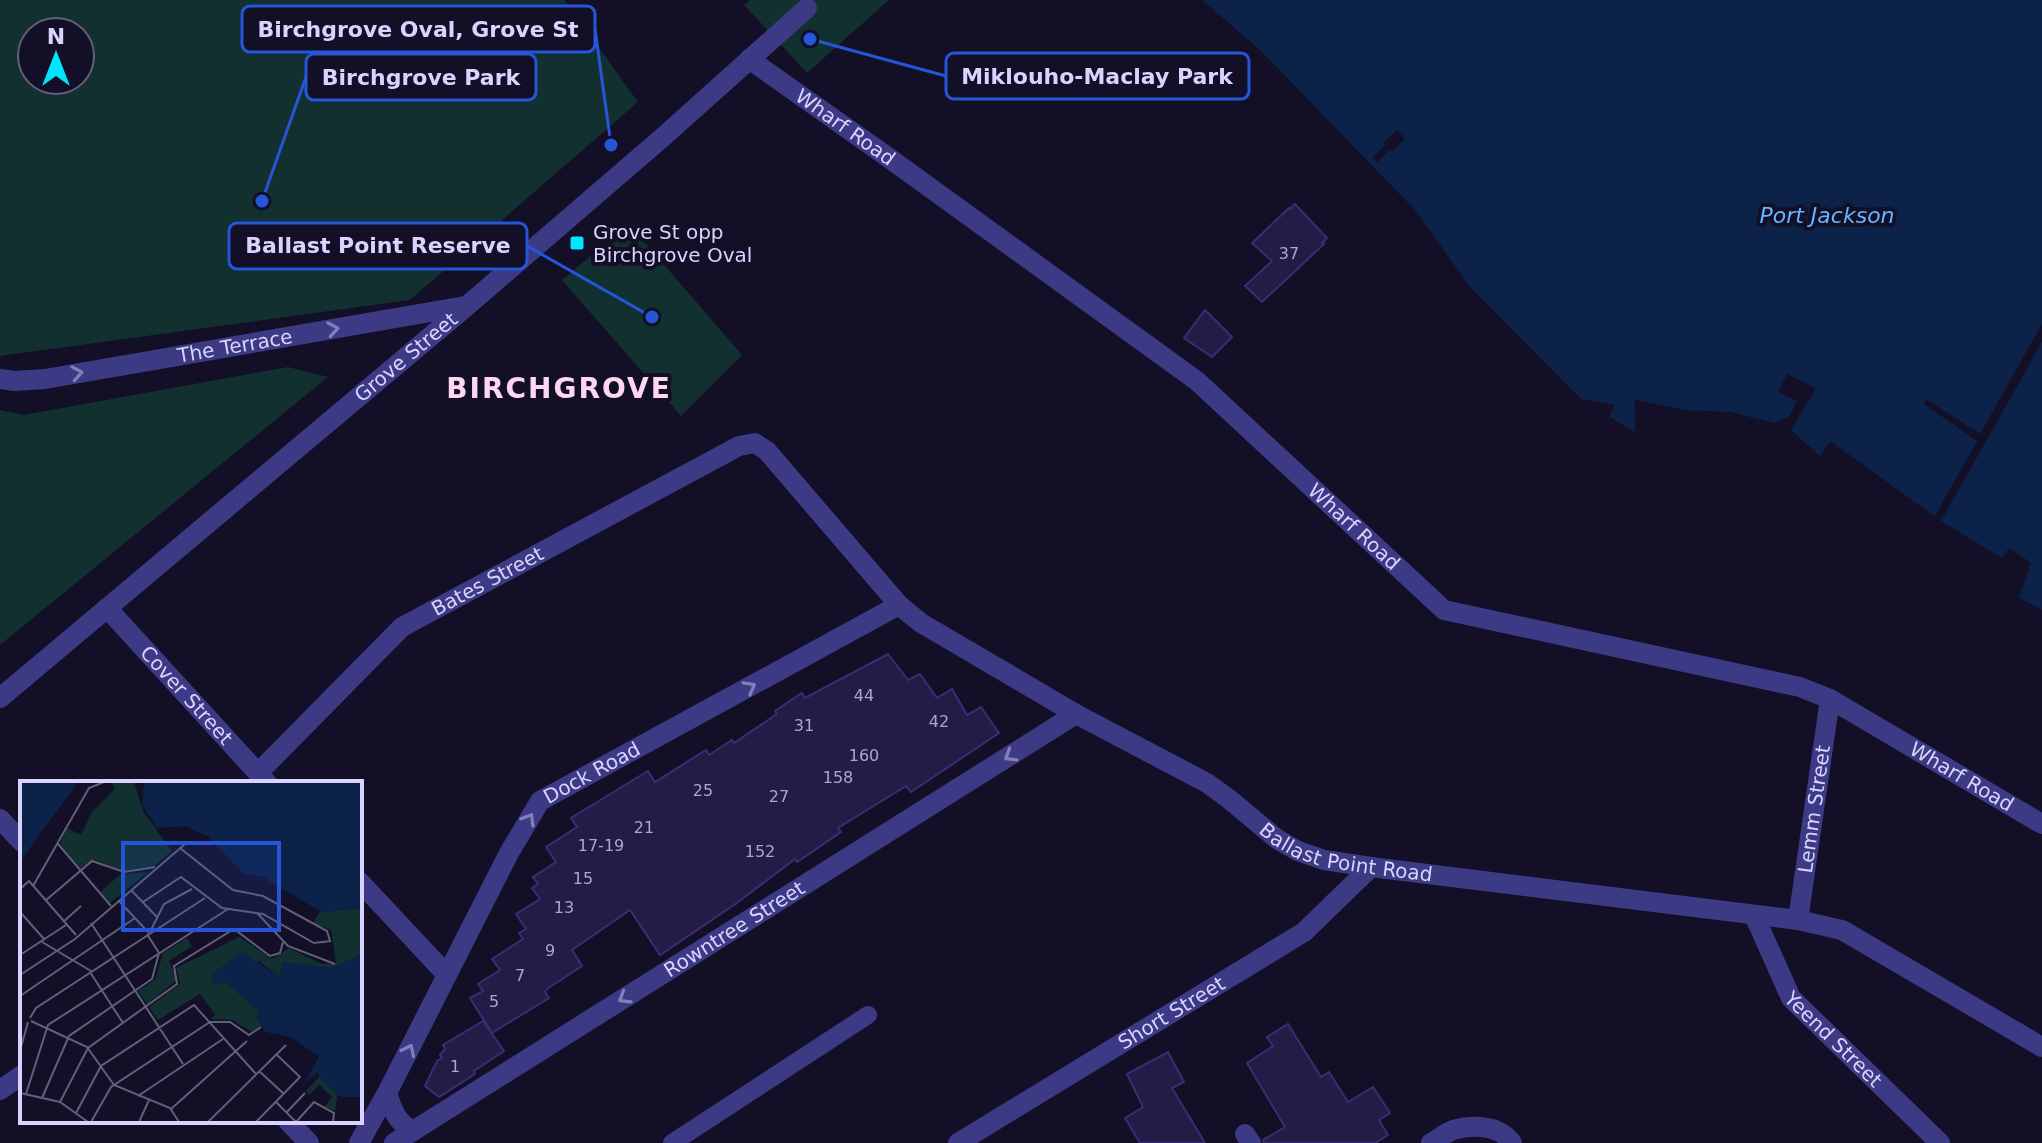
<svg xmlns="http://www.w3.org/2000/svg" width="2042" height="1143" viewBox="0 0 2042 1143" font-family="'DejaVu Sans',sans-serif">
	<style>
		.green { fill: #12302f; fill-rule: evenodd }
		.water { fill: #0c2248 }
		.pier { fill: #130f26 }
		.building { fill: #241b47; stroke: #3b2d73; stroke-width: 2 }
		.lines { fill: none; stroke-linecap: round; stroke-linejoin: round }
		.service { stroke: #3d3a85; stroke-width: 18 }
		.minor { stroke: #3d3a85; stroke-width: 20 }
		.oneway { stroke: #837fbc }
		.poi-dot { fill: #00e5ff; stroke: #130f26; stroke-width: 3 }
		.labels { text-anchor: middle; dominant-baseline: central; stroke-width: 8; stroke-linejoin: round; paint-order: stroke }
		.number-label { font-size: 16px; fill: #aca6d1 }
		.street-label { font-size: 20px; fill: #d9d4ff; stroke: #130f26 }
		.poi-label { font-size: 20px; fill: #d9d4ff; stroke: #130f26; text-anchor: start }
		.water-label { font-size: 22px; font-style: italic; fill: #62b6ff; stroke: #130f26 }
		.district-label { font-size: 28px; font-weight: bold; letter-spacing: 2px; fill: #ffd6f0; stroke: #130f26 }
		.inset-river { fill: none; stroke: #0c2248; stroke-width: 4 }
		.inset-road { fill: none; stroke: #625e7d; stroke-width: 2 }
		.view { fill: #2655da; fill-opacity: 0.15; stroke: #2655da; stroke-width: 4 }
		.inset-edge { fill: none; stroke: #d9d4ff; stroke-width: 4 }
		.leader { fill: none; stroke: #2655da; stroke-width: 3 }
		.callout-dot { fill: #2655da; stroke: #130f26; stroke-width: 3 }
		.callout { fill: #130f26; stroke: #2655da; stroke-width: 3 }
		.callout-label { font-size: 22px; text-anchor: middle; font-weight: bold; fill: #d9d4ff }
	</style>
	<rect width="100%" height="100%" fill="#130f26"/>
	<g class="green">
		<path d="M0 0H565L638 102 410 300 0 356ZM32 32H80V80H32Z"/>
		<path d="M750 0H889L807 73 744 5Z"/>
		<path d="M629 224 742 355 681 416 562 280Z"/>
		<path d="M288 367 328 377 0 645V410L24 415Z"/>
	</g>
	<path class="water" d="M1202 0H2042V610L2019 598 2031 563 2009 548 2002 558 1941 521 1830 441 1820 456 1791 430 1775 423 1730 412 1685 410 1635 400V432L1609 417 1614 405 1581 399 1470 287 1415 210 1260 50Z"/>
	<g class="pier">
		<path d="M1397 130 1405 139 1392 151 1390 150 1377 162 1373 157 1385 145 1384 142Z"/>
		<path d="M2042 324V342L1941 521 1935 516 1977 441 1924 404 1926 399 1980 434Z"/>
		<path d="M1787 374 1816 388 1791 430 1775 423 1790 416 1797 401 1778 392Z"/>
	</g>
	<g class="building">
		<path d="M1295 204 1327 238 1322 243 1324 244 1262 302 1245 286 1272 261 1252 243 1289 208 1290 209Z"/>
		<path d="M1205 310 1232 337 1212 357 1184 338Z"/>
		<path d="M888 654 908 680 920 674 937 698 952 689 967 715 981 707 999 733 911 792 906 786 838 828 841 832 797 862 795 859 734 905 660 955 630 910 572 950 582 966 547 989 545 992 549 998 492 1033 470 998 483 991 478 984 500 970 492 959 523 939 519 933 526 929 516 914 540 899 532 888 538 884 533 877 556 862 546 847 577 827 571 818 648 771 655 782 706 750 709 755 732 740 734 743 777 714 775 711 802 693 805 698Z"/>
		<path d="M483 1021 504 1051 474 1071 475 1074 439 1097 425 1086 437 1061 442 1058 440 1055 445 1049 443 1045Z"/>
		<path d="M1288 1024 1321 1077 1329 1072 1348 1102 1373 1087 1390 1113 1379 1120 1388 1135 1375 1143H1264L1263 1140 1285 1127 1247 1063 1273 1046 1267 1037Z"/>
		<path d="M1168 1052 1184 1082 1172 1088 1205 1143H1140L1125 1118 1143 1107 1127 1074Z"/>
	</g>
	<g class="lines">
		<path class="service" d="M672 1143 868 1015"/>
		<g class="minor">
			<path id="s1" d="M749 59 889 158 1197 381 1444 610 1800 687 1830 699 2042 824"/>
			<path id="s2" d="M0 379 14 381 45 379 465 306"/>
			<path id="s3" d="M107 608 267 783"/>
			<path id="s4" d="M0 698 468 305 663 137 807 8"/>
			<path id="s5" d="M258 773 402 627 739 446 755 443 767 451 899 605 921 623 1076 714 1207 783 1229 799 1277 839 1298 851 1324 860 1371 867 1798 920 1842 930 2042 1047"/>
			<path d="M0 819 22 842"/>
			<path d="M360 882 446 974"/>
			<path id="s6" d="M1754 915 1791 998 1940 1143"/>
			<path id="s7" d="M1798 920 1830 699"/>
			<path d="M0 1090 22 1075"/>
			<path d="M387 1093C392 1109 397 1123 413 1131"/>
			<path d="M288 1121 309 1143"/>
			<path d="M1245 1134 1251 1143"/>
			<path id="s8" d="M359 1143 387 1093 509 853 540 801 899 605"/>
			<path id="s9" d="M394 1143 1076 714"/>
			<path id="s10" d="M958 1143 1304 932 1371 867"/>
			<path d="M1431 1143C1438 1139 1446 1133 1453 1130 1472 1124 1500 1125 1512 1143"/>
		</g>
	</g>
	<defs><path id="oneway-chevron" d="M-2-3.5L2.5 0L-2 3.5" fill="none" stroke-width="1.6" stroke-linecap="round" stroke-linejoin="round" transform="scale(2)"/></defs>
	<g class="oneway">
		<use href="#oneway-chevron" transform="translate(333 329) rotate(-10)"/>
		<use href="#oneway-chevron" transform="translate(77 373) rotate(-10)"/>
		<use href="#oneway-chevron" transform="translate(750 687) rotate(-29)"/>
		<use href="#oneway-chevron" transform="translate(1010 756) rotate(148)"/>
		<use href="#oneway-chevron" transform="translate(529 819) rotate(-59)"/>
		<use href="#oneway-chevron" transform="translate(624 998) rotate(148)"/>
		<use href="#oneway-chevron" transform="translate(409 1050) rotate(-64)"/>
	</g>
	<rect class="poi-dot" x="569" y="235" width="16" height="16" rx="4"/>
	<g class="labels">
		<g class="number-label">
			<text x="1289" y="253">37</text>
			<text x="864" y="695">44</text>
			<text x="939" y="721">42</text>
			<text x="804" y="725">31</text>
			<text x="864" y="755">160</text>
			<text x="838" y="777">158</text>
			<text x="703" y="790">25</text>
			<text x="779" y="796">27</text>
			<text x="644" y="827">21</text>
			<text x="601" y="845">17-19</text>
			<text x="760" y="851">152</text>
			<text x="583" y="878">15</text>
			<text x="564" y="907">13</text>
			<text x="550" y="950">9</text>
			<text x="520" y="975">7</text>
			<text x="494" y="1001">5</text>
			<text x="455" y="1066">1</text>
		</g>
		<g class="street-label">
			<text stroke="none"><textPath href="#s1" startOffset="118">Wharf Road</textPath></text>
			<text stroke="none"><textPath href="#s2" startOffset="238">The Terrace</textPath></text>
			<text stroke="none"><textPath href="#s4" startOffset="530">Grove Street</textPath></text>
			<text stroke="none"><textPath href="#s1" startOffset="766">Wharf Road</textPath></text>
			<text stroke="none"><textPath href="#s5" startOffset="302">Bates Street</textPath></text>
			<text stroke="none"><textPath href="#s3" startOffset="118">Cover Street</textPath></text>
			<text stroke="none"><textPath href="#s8" startOffset="446">Dock Road</textPath></text>
			<text stroke="none"><textPath href="#s1" startOffset="1438">Wharf Road</textPath></text>
			<text stroke="none"><textPath href="#s7" startOffset="112">Lemm Street</textPath></text>
			<text stroke="none"><textPath href="#s5" startOffset="1338">Ballast Point Road</textPath></text>
			<text stroke="none"><textPath href="#s9" startOffset="402">Rowntree Street</textPath></text>
			<text stroke="none"><textPath href="#s10" startOffset="250">Short Street</textPath></text>
			<text stroke="none"><textPath href="#s6" startOffset="150">Yeend Street</textPath></text>
		</g>
		<g class="poi-label">
			<text x="593" y="232">Grove St opp<tspan x="593" dy="23">Birchgrove Oval</tspan></text>
		</g>
		<g class="water-label">
			<text x="1827" y="215">Port Jackson</text>
		</g>
		<g class="district-label">
			<text x="559" y="388">BIRCHGROVE</text>
		</g>
	</g>
	<g transform="translate(20 781)">
		<rect width="342" height="342" fill="#130f26"/>
		<path d="M92 1H114L123 30 152 70 134 85 102 90 76 79 60 87 40 63 47 47 61 54 72 31 95 8ZM128 91 90 122 80 111 101 93ZM342 127V174L311 187 263 182 259 196 239 180 195 192 194 203 206 201 240 231 241 244 232 251 212 239 190 238 195 234 180 213 138 239 129 226 160 203 156 187 219 156 252 178 269 167 302 183 316 182 311 149 293 142 300 131ZM167 157 172 165 149 180 157 199 127 223 118 210 135 199 143 172ZM299 296 318 310 315 330 304 326 312 316 299 304 289 314 286 310Z" fill="#12302f"/>
		<path d="M0 1H58L0 81ZM124 1H342V127L301 131 243 96 224 93 187 55 165 45 137 47 122 24ZM224 171 259 196 264 181 311 187 342 174V316H321L299 296V290L284 303 299 276 271 256 245 251 236 235 239 231 206 201 194 203 191 193Z" fill="#0c2248"/>
		<path class="inset-river" d="M249 235 342 198M250 235H298L342 220"/>
		<path class="inset-road" d="M38 63 91 125M160 67 213 109 243 115 307 150 310 160M13 105 69 7 84 1M0 108 9 100 56 154M111 109 137 136M98 119 129 152M25 120 72 80 104 91 135 86M123 121 161 96 202 127 243 133 294 162 311 160M0 131 25 159M237 132 268 165 315 183M43 141 61 125M71 142 163 283M131 149 144 123 172 108M22 161 71 190M0 174 46 144M70 191 103 242M0 194 55 158 165 63M0 215 115 137M10 237 16 227 185 117M11 240 67 266 94 304 150 327 159 341M0 270 8 241M239 290 264 313M0 312 40 321 68 341M6 313 28 244 208 128M118 315 203 258M22 317 49 255 132 198 139 172 127 153M40 321 68 267 157 203 154 185 214 148 250 175 260 172 263 161M256 321 276 341M151 328 227 260M56 332 81 285 174 224 236 293M266 332 285 312M71 341 91 306 190 241H210L229 254 241 246M119 341 129 319M188 341 266 264M236 341 280 296 256 273M276 341 294 321 314 332 313 341"/>
		<path class="view" d="M103 62H259V149H103Z"/>
		<rect width="342" height="342" class="inset-edge"/>
	</g>
	<path class="leader" d="M611 145L595 29M810 39L946 76M262 201L306 77M652 317L527 246"/>
	<g class="callout-dot">
		<circle cx="611" cy="145" r="8"/>
		<circle cx="810" cy="39" r="8"/>
		<circle cx="262" cy="201" r="8"/>
		<circle cx="652" cy="317" r="8"/>
	</g>
	<g class="callout">
		<rect x="242" y="6" width="353" height="46" rx="8"/>
		<rect x="946" y="53" width="303" height="46" rx="8"/>
		<rect x="306" y="54" width="230" height="46" rx="8"/>
		<rect x="229" y="223" width="298" height="46" rx="8"/>
	</g>
	<g class="callout-label">
		<text x="418" y="37">Birchgrove Oval, Grove St</text>
		<text x="1097" y="84">Miklouho-Maclay Park</text>
		<text x="421" y="85">Birchgrove Park</text>
		<text x="378" y="253">Ballast Point Reserve</text>
	</g>
	<g transform="translate(56 56)"><circle r="38" fill="#130f26" stroke="#625e7d" stroke-width="2"/>
	<path d="M0-6L14 30L0 20L-14 30Z" fill="#00e5ff"/>
	<text y="-12" font-size="22" font-weight="bold" text-anchor="middle" fill="#d9d4ff">N</text>
	</g>
</svg>
